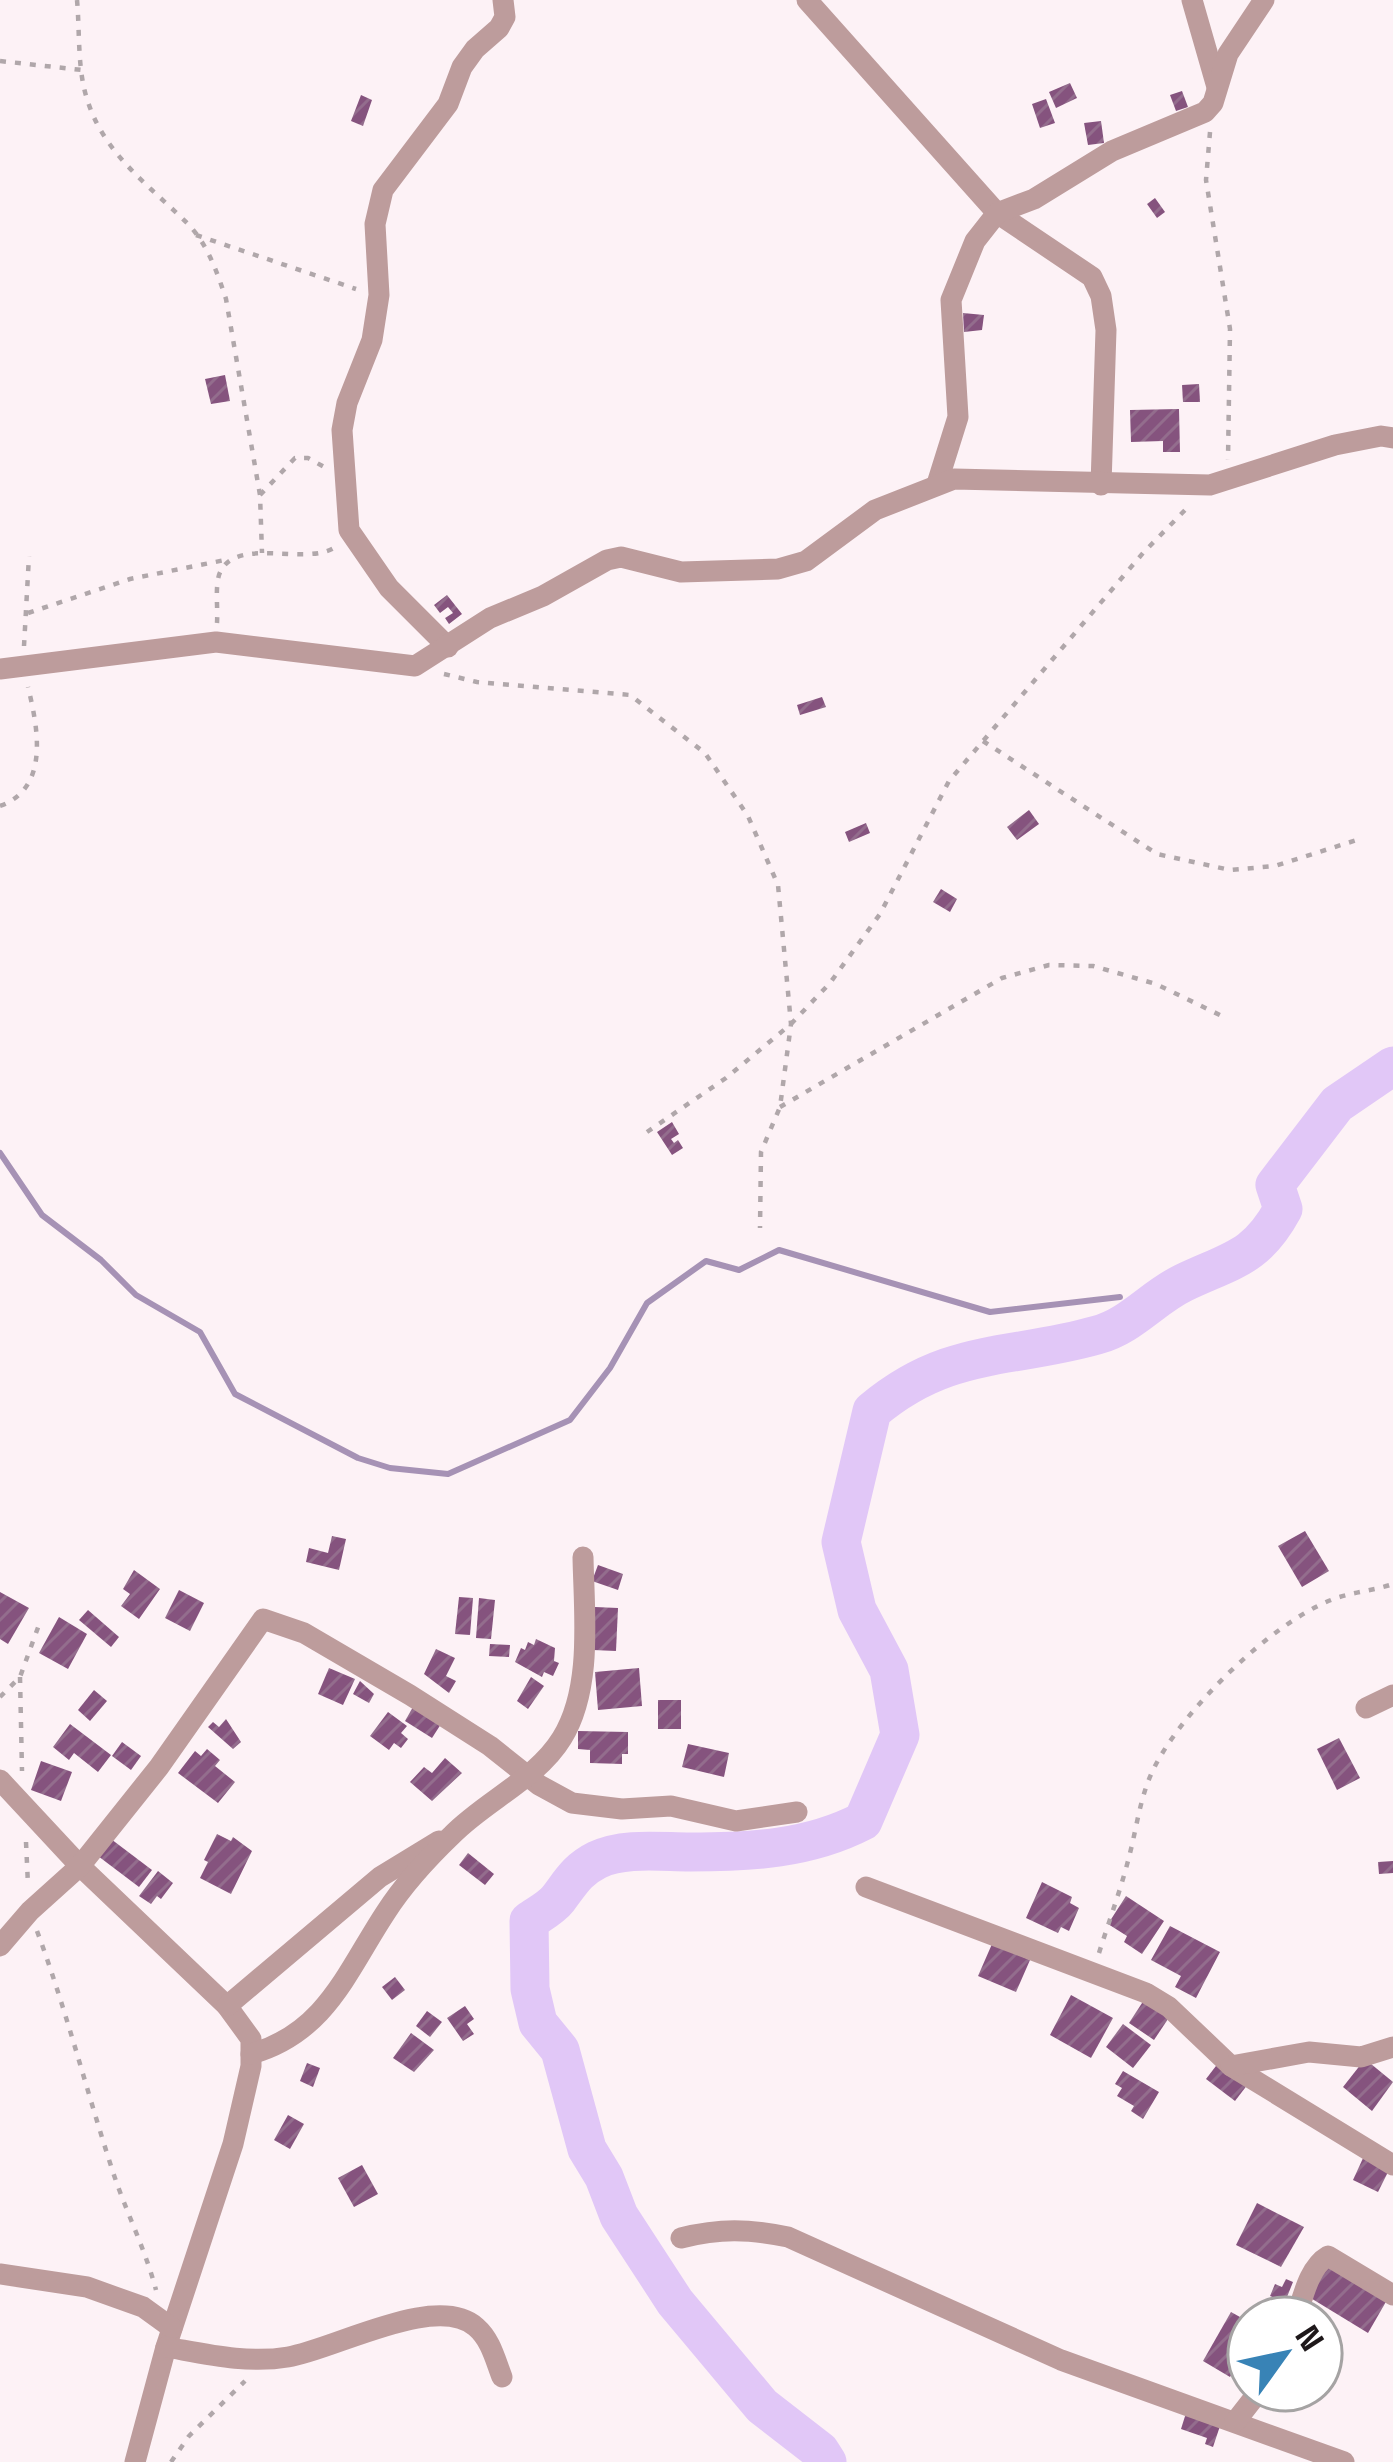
<svg xmlns="http://www.w3.org/2000/svg" width="1393" height="2462" viewBox="0 0 1393 2462" font-family="'Space Grotesk',sans-serif">
	<style>
		.lines { fill: none; stroke-linecap: round; stroke-linejoin: round }
		.stream { stroke: #a692b5; stroke-width: 6 }
		.river { stroke: #e1c7f7; stroke-width: 39 }
		.building { fill: url(#building-hatch) }
		.path { stroke: #b0a7aa; stroke-width: 4.5; stroke-dasharray: 6 9; stroke-linecap: butt }
		.minor { stroke: #bd9c9c; stroke-width: 21 }
	</style>
	<defs>
		<pattern id="building-hatch" width="6" height="6" patternUnits="userSpaceOnUse" patternTransform="scale(3)"><rect width="6" height="6" fill="#85537e"/><path d="M-1 1l2-2M0 6l6-6M5 7l2-2" fill="none" stroke="#936d8d"/></pattern>
	</defs>
	<rect width="100%" height="100%" fill="#fdf2f6"/>
	<g class="lines">
		<path class="stream" d="M0 1153 42 1215 101 1260 136 1295 200 1332 235 1394 358 1458 390 1468 448 1474 570 1420 610 1368 647 1303 706 1261 739 1270 779 1250 990 1312 1120 1297"/>
		<path class="river" d="M827 2462 820 2451 762 2406 675 2302 619 2216 604 2177 587 2149 560 2050 538 2023 530 1989 529 1921C539 1914 551 1908 558 1899 571 1882 577 1870 597 1860 624 1847 661 1852 690 1852 751 1852 809 1849 863 1821L900 1735 889 1670 857 1610 841 1542 872 1411C948 1347 1009 1360 1097 1335 1131 1326 1152 1298 1183 1283 1231 1260 1256 1259 1283 1209L1275 1185 1337 1104 1393 1066"/>
	</g>
	<g class="building">
		<path d="M1070 83 1077 98 1056 108 1049 92Z"/>
		<path d="M1182 91 1188 107 1176 111 1170 95Z"/>
		<path d="M361 95 372 100 363 126 351 121Z"/>
		<path d="M1046 99 1055 123 1040 128 1032 104Z"/>
		<path d="M1101 121 1104 143 1088 145 1084 123Z"/>
		<path d="M1155 198 1165 212 1157 218 1147 204Z"/>
		<path d="M963 313 984 315 982 330 964 332Z"/>
		<path d="M225 375 230 401 211 404 205 379Z"/>
		<path d="M1199 384 1200 402H1183L1182 385Z"/>
		<path d="M1179 409 1180 452H1163V441L1131 442 1130 410Z"/>
		<path d="M447 595 462 614 449 624 445 618 453 613 448 607 440 613 434 605Z"/>
		<path d="M822 697 826 707 800 715 797 705Z"/>
		<path d="M1029 810 1039 824 1017 840 1007 827Z"/>
		<path d="M866 823 870 833 849 842 845 832Z"/>
		<path d="M941 889 957 899 950 912 933 902Z"/>
		<path d="M672 1122 679 1134 671 1139 674 1143 678 1140 683 1148 672 1155 657 1132Z"/>
		<path d="M1305 1531 1329 1571 1302 1587 1278 1546Z"/>
		<path d="M332 1536 346 1539 339 1570 306 1562 309 1548 328 1553Z"/>
		<path d="M598 1565 623 1574 618 1590 592 1581Z"/>
		<path d="M134 1570 160 1589 139 1619 121 1606 130 1594 123 1589Z"/>
		<path d="M179 1590 204 1603 190 1631 165 1618Z"/>
		<path d="M0 1592 29 1608 8 1644 0 1639Z"/>
		<path d="M459 1597 473 1598 470 1635 455 1634Z"/>
		<path d="M479 1598 495 1600 491 1639 476 1638Z"/>
		<path d="M595 1607 618 1608 616 1651 593 1650Z"/>
		<path d="M88 1610 119 1637 111 1647 79 1620Z"/>
		<path d="M59 1617 87 1634 68 1669 39 1653Z"/>
		<path d="M536 1639 555 1648 554 1661 559 1663 553 1676 544 1672 542 1677 515 1662 521 1648 525 1650 528 1642 534 1645Z"/>
		<path d="M490 1644 510 1645 509 1657 489 1656Z"/>
		<path d="M436 1649 455 1658 446 1676 456 1681 449 1693 424 1674Z"/>
		<path d="M329 1668 355 1679 343 1705 318 1694Z"/>
		<path d="M639 1668 642 1706 598 1710 595 1672Z"/>
		<path d="M531 1677 544 1686 528 1709 517 1701Z"/>
		<path d="M360 1681 374 1694 369 1703 353 1694Z"/>
		<path d="M94 1690 107 1701 90 1721 78 1710Z"/>
		<rect x="658" y="1700" width="23" height="29"/>
		<path d="M413 1707 441 1724 432 1738 405 1721Z"/>
		<path d="M388 1712 407 1726 401 1733 408 1739 401 1748 394 1743 389 1750 370 1736Z"/>
		<path d="M226 1719 241 1742 233 1749 208 1727 213 1722 219 1727Z"/>
		<path d="M70 1724 111 1755 98 1772 74 1753 69 1760 53 1747Z"/>
		<path d="M578 1731 628 1732V1754H622V1764L590 1763V1750L578 1749Z"/>
		<path d="M1339 1738 1360 1778 1337 1790 1317 1749Z"/>
		<path d="M122 1742 141 1756 131 1770 112 1756Z"/>
		<path d="M688 1744 729 1753 724 1777 682 1767Z"/>
		<path d="M207 1749 220 1760 215 1766 235 1782 218 1803 178 1773 195 1751 201 1756Z"/>
		<path d="M445 1758 462 1773 432 1801 410 1782 424 1767 432 1773Z"/>
		<path d="M41 1761 72 1772 61 1801 31 1790Z"/>
		<path d="M217 1834 231 1841 233 1837 252 1851 231 1894 200 1878 208 1862 204 1860Z"/>
		<path d="M111 1839 152 1870 139 1887 98 1856Z"/>
		<path d="M468 1853 494 1874 485 1885 459 1865Z"/>
		<path d="M1393 1861V1873L1379 1874 1378 1862Z"/>
		<path d="M158 1871 173 1883 161 1899 157 1896 151 1904 139 1896Z"/>
		<path d="M1042 1882 1072 1897 1070 1903 1079 1908 1069 1931 1061 1927 1058 1933 1026 1918Z"/>
		<path d="M1126 1896 1164 1921 1142 1954 1124 1942 1127 1936 1108 1924Z"/>
		<path d="M1170 1926 1220 1952 1196 1998 1175 1987 1181 1976 1151 1960Z"/>
		<path d="M992 1944 1030 1960 1016 1992 978 1976Z"/>
		<path d="M395 1977 405 1990 392 2000 382 1987Z"/>
		<path d="M1071 1995 1113 2018 1091 2058 1050 2035Z"/>
		<path d="M1144 2000 1170 2016 1154 2040 1129 2023Z"/>
		<path d="M465 2006 474 2019 467 2024 474 2034 463 2041 447 2018Z"/>
		<path d="M427 2011 442 2022 430 2037 416 2026Z"/>
		<path d="M1123 2024 1151 2045 1133 2068 1106 2047Z"/>
		<path d="M411 2033 434 2050 414 2072 393 2058Z"/>
		<path d="M1365 2059 1393 2082 1372 2111 1343 2087Z"/>
		<path d="M1219 2062 1248 2084 1235 2101 1206 2079Z"/>
		<path d="M307 2063 320 2068 313 2087 300 2081Z"/>
		<path d="M1123 2071 1159 2092 1143 2119 1131 2111 1134 2106 1117 2096 1122 2088 1115 2084Z"/>
		<path d="M288 2115 304 2124 290 2149 274 2140Z"/>
		<path d="M1364 2156 1390 2168 1378 2192 1353 2180Z"/>
		<path d="M362 2165 378 2194 354 2207 338 2178Z"/>
		<path d="M1257 2203 1304 2227 1281 2267 1236 2245Z"/>
		<path d="M1328 2265 1387 2300 1368 2333 1309 2297Z"/>
		<path d="M1286 2279 1293 2282 1285 2302 1270 2296 1275 2284 1282 2287Z"/>
		<path d="M1231 2312 1249 2322V2345L1230 2377 1203 2361Z"/>
		<path d="M1186 2413 1220 2426 1213 2447 1205 2444 1207 2438 1181 2429Z"/>
	</g>
	<g class="lines">
		<g class="path">
			<path d="M77 0C80 33 77 71 88 102 105 155 151 187 188 224 208 245 217 272 226 299L260 495 262 553"/>
			<path d="M0 61 82 70"/>
			<path d="M1210 132 1206 180 1230 329 1228 460"/>
			<path d="M196 235 356 289"/>
			<path d="M260 495 295 458H308L326 468"/>
			<path d="M28 613 130 579 230 559"/>
			<path d="M217 623C218 608 215 589 219 575 233 535 304 566 334 548"/>
			<path d="M24 646 29 556"/>
			<path d="M444 674 477 682 630 695 705 753 748 816 778 885 791 1024 780 1107 761 1152 760 1228"/>
			<path d="M983 741 1157 854 1230 870 1275 866 1360 839"/>
			<path d="M0 806C50 788 38 728 28 687"/>
			<path d="M780 1107 1002 978 1049 965 1093 966 1156 984 1224 1017"/>
			<path d="M647 1132 726 1078 791 1024 830 983 880 914 949 781 1143 553 1189 506"/>
			<path d="M20 1677 22 1771"/>
			<path d="M0 1697 20 1677 40 1622"/>
			<path d="M26 1842 28 1885"/>
			<path d="M37 1931C66 2009 86 2089 112 2169 125 2210 145 2248 156 2290"/>
			<path d="M1099 1953C1109 1921 1121 1889 1129 1857 1137 1827 1140 1796 1154 1768 1183 1710 1270 1624 1331 1600 1351 1592 1373 1591 1393 1584"/>
			<path d="M171 2462 189 2436 245 2381"/>
		</g>
		<g class="minor">
			<path d="M807 0 997 213 1092 277 1101 296 1106 330 1101 485"/>
			<path d="M1192 0 1217 87"/>
			<path d="M937 484 958 417 951 300 975 241 997 213 1034 199 1112 151 1205 112 1213 103 1228 54 1264 0"/>
			<path d="M448 647 389 588 349 530 342 430 347 403 372 340 379 295 375 224 383 190 448 104 462 67 475 49 499 28 505 17 503 0"/>
			<path d="M0 669 216 642 415 666 490 618 543 596 607 560 621 557 681 572 778 569 806 561 875 510 954 479 1210 485 1335 445 1381 436 1393 438"/>
			<path d="M1366 1708 1393 1695"/>
			<path d="M0 1780 80 1866 227 2006 251 2039V2066L233 2144 166 2347 135 2462"/>
			<path d="M866 1887 1146 1993 1169 2007 1231 2066 1393 2165"/>
			<path d="M0 1946 30 1911 80 1866 159 1767 263 1619 304 1633 410 1695 490 1746 539 1785 572 1803 622 1809 671 1806 736 1821 797 1812"/>
			<path d="M227 2006 380 1877 439 1841"/>
			<path d="M251 2054C326 2033 347 1971 386 1912 404 1884 428 1858 452 1835 485 1801 537 1779 562 1738 593 1688 584 1613 583 1557"/>
			<path d="M1231 2066 1309 2052 1361 2057 1393 2047"/>
			<path d="M681 2238C720 2228 749 2229 788 2237L1061 2360 1344 2462"/>
			<path d="M0 2274 87 2287 143 2307 172 2328"/>
			<path d="M1296 2318C1303 2297 1309 2267 1328 2256L1393 2295"/>
			<path d="M166 2347C206 2354 247 2364 288 2357 335 2349 437 2292 476 2327 491 2340 495 2359 502 2377"/>
			<path d="M1235 2422 1260 2390"/>
		</g>
	</g>
	<g transform="translate(1285 2354) rotate(57)"><circle r="57" fill="#ffffff" stroke="#a5a3a3" stroke-width="3"/>
	<path d="M0-9L21 45L0 30L-21 45Z" fill="#3883b6"/>
	<text y="-18" font-size="33" font-weight="bold" text-anchor="middle" fill="#1e181a">N</text>
	</g>
</svg>
